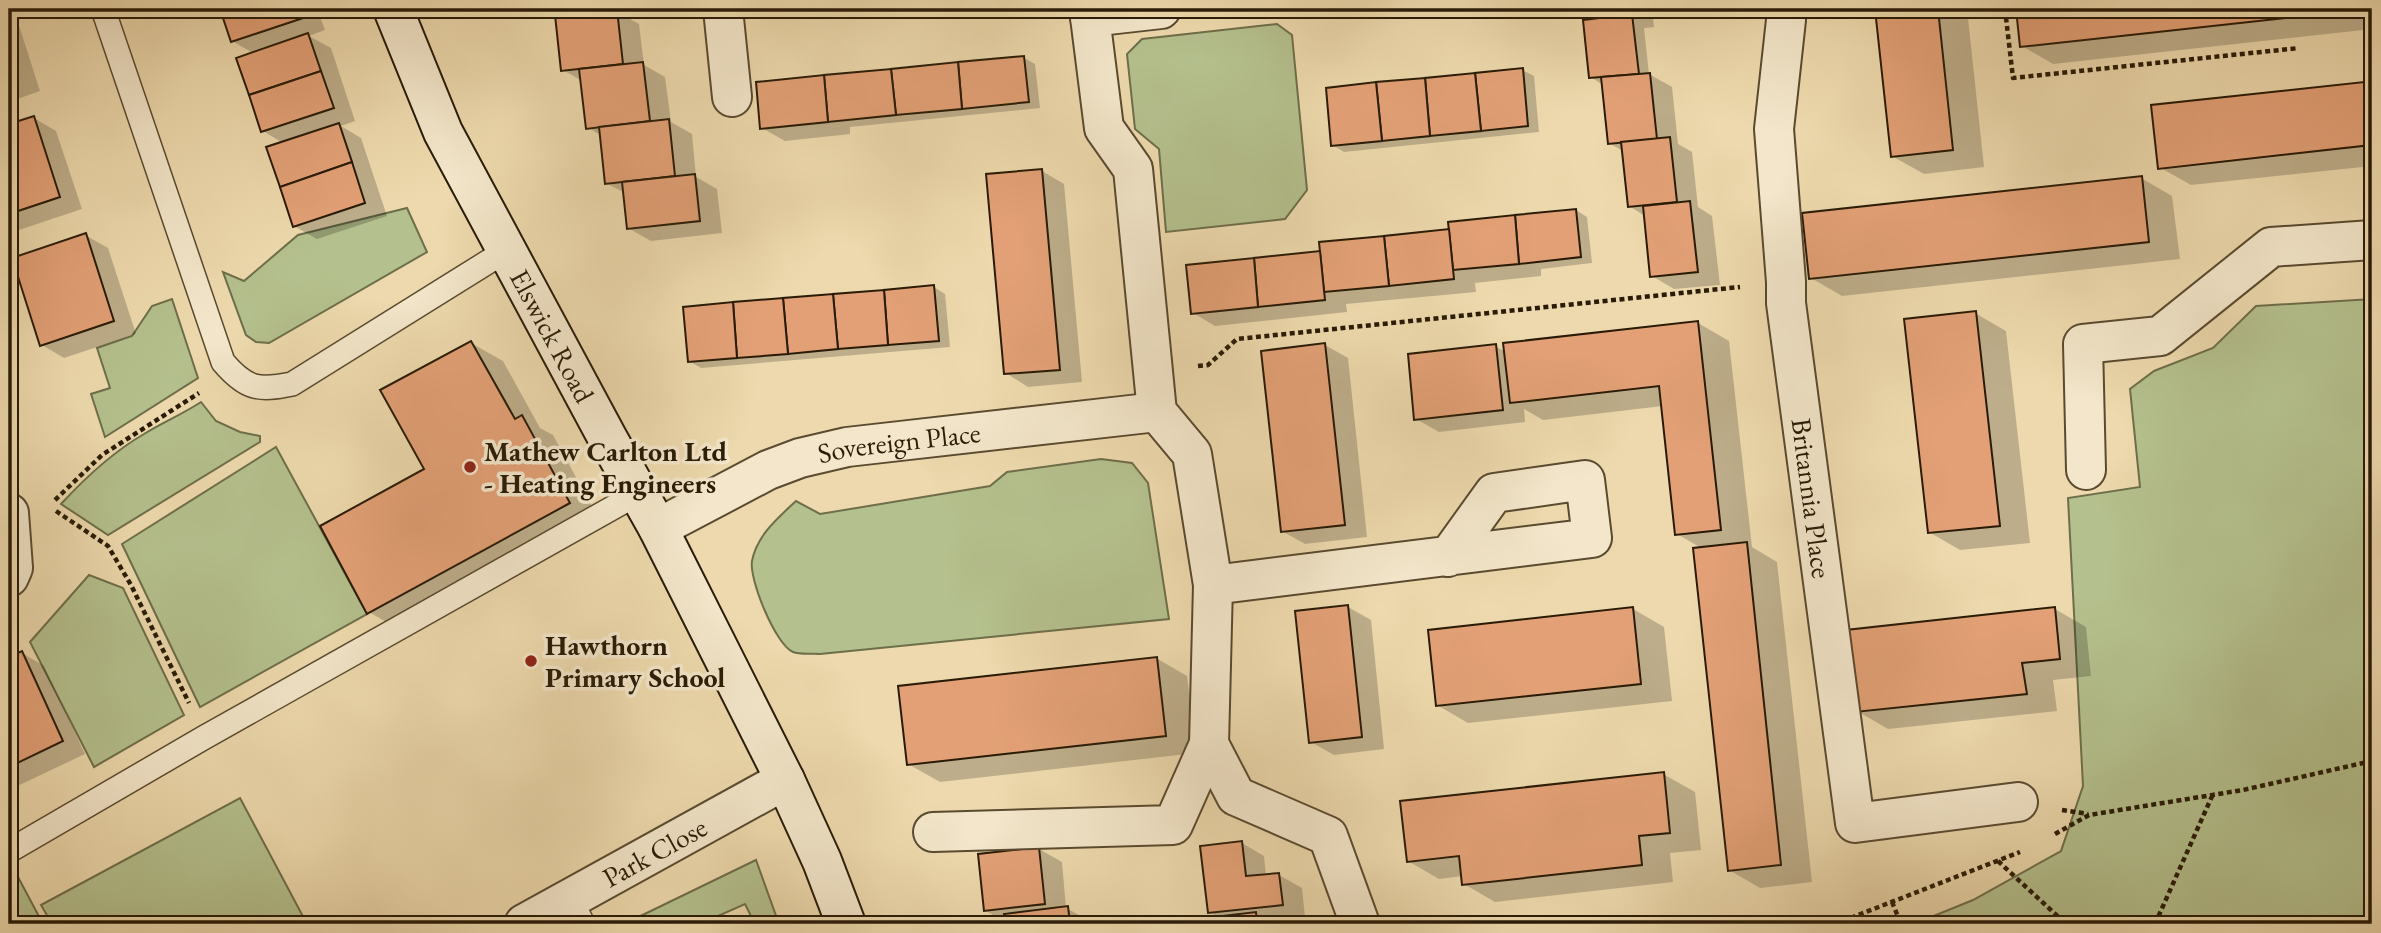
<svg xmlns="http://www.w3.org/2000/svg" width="2381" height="933" viewBox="0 0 2381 933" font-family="'EB Garamond',serif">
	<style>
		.green { fill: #b4c08d; stroke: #6e6e4a; stroke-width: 2 }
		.shadow { fill: #0003 }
		.building { fill: #e3a076; stroke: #291b07; stroke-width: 2 }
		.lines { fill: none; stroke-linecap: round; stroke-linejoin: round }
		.service-casing { stroke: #5a4a30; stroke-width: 26 }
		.minor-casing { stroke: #5a4a30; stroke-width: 42 }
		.secondary-casing { stroke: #291b07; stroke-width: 42 }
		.path { stroke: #291b07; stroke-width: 4.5; stroke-dasharray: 5 3.5; stroke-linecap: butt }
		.service { stroke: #f3e6ca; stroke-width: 23 }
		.minor { stroke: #f3e6ca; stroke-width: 38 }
		.secondary { stroke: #f3e6ca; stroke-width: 38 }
		.poi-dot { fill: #8f2418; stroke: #f3e6ca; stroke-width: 2.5 }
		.labels { text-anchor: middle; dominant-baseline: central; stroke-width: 7; stroke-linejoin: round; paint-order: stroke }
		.street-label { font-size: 28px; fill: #291b07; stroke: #f3e6ca }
		.poi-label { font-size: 28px; font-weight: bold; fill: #291b07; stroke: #f3e6ca; text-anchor: start }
	</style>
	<rect width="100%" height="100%" fill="#edd9ad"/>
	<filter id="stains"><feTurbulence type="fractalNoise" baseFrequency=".00286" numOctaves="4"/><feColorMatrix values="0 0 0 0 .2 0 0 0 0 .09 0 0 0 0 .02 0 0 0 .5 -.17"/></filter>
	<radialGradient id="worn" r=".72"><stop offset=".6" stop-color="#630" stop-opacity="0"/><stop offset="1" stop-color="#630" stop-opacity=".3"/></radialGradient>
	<g class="green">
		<path d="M1277 24 1292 35 1307 190 1285 219 1166 232 1159 149 1135 129 1127 54 1142 39Z"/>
		<path d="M407 208 427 252 269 343 256 342 246 335 223 272 244 281 298 235Z"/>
		<path d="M172 299 198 378 105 437 91 394 110 388 97 348 132 336 152 306Z"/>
		<path d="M2372 299V924H1914L1973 900 2061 851 2083 786 2068 498 2140 487 2130 389 2154 371 2213 348 2256 306Z"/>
		<path d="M201 402 216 421 240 432 260 436V442L108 535 61 504C85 478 113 452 144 434 163 422 183 414 201 402Z"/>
		<path d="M276 447 367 614 200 707 122 544Z"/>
		<path d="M1101 459 1132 463 1148 483 1169 619 820 654C813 653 800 655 793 652 775 644 749 579 752 561 757 535 778 518 796 501L820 514 990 486 1007 472Z"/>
		<path d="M89 575 123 588 184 715 94 767 30 642Z"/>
		<path d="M240 798 307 924H52L41 905Z"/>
		<path d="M756 860 779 924H755L745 904 700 924H624Z"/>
		<path d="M18 877 43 924H9V882Z"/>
	</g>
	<g class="shadow">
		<path d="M221 9H317L325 30 309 36 331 48 355 121 341 126 361 138 387 216 317 239 294 226 283 143 263 131 253 53 232 41Z"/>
		<path d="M1584 9H1652L1654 27 1644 28 1649 74 1672 87 1678 144 1692 152 1698 207 1712 216 1720 285 1674 289 1652 276 1645 216 1629 206 1623 151 1609 143 1603 85 1591 77Z"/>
		<path d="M1876 9H1967L1984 167 1924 174 1892 156Z"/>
		<path d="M2018 9H2372V29L2053 64 2022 46Z"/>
		<path d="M9 10 15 13 40 91 9 102Z"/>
		<path d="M616 11 639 24 644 65 665 77 671 122 692 134 696 177 717 189 722 233 651 241 628 228 625 193 606 183 602 136 587 127 582 81 563 70Z"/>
		<path d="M1024 58 1035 64 1040 108 850 127V134L785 141 762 128Z"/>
		<path d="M1522 70 1534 76 1539 132 1344 152 1333 145Z"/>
		<path d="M2363 84 2372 89V166L2191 185 2159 167Z"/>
		<path d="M34 118 56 131 82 209 10 233 9 126Z"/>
		<path d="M1042 171 1064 184 1082 382 1028 387 1006 373Z"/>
		<path d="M2141 178 2172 196 2180 259 1842 296 1811 278Z"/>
		<path d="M1576 210 1587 217 1592 263 1541 269V276L1475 283 1476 292 1346 304 1347 312 1215 326 1193 313 1322 253Z"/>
		<path d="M85 235 108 248 136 334 64 358 42 345Z"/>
		<path d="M934 287 945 294 950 347 701 368 689 361Z"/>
		<path d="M1975 313 2006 331 2030 543 1960 550 1929 532Z"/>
		<path d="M1698 323 1729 341 1752 547 1777 562 1812 882 1760 888 1729 870 1703 549 1677 534 1663 406 1543 420 1524 409 1525 422 1439 432 1416 419 1495 346 1506 352Z"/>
		<path d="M471 343 503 361 540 428 553 435 600 521 400 630 369 612 427 470Z"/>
		<path d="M1325 345 1348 358 1367 537 1305 544 1282 531Z"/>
		<path d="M1348 607 1371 620 1384 749 1334 755 1311 742Z"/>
		<path d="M1633 609 1664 627 1672 701 1468 723 1437 705Z"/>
		<path d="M2055 609 2086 627 2091 676 2053 680 2057 711 1888 729 1857 711Z"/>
		<path d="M22 653 44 666 85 754 9 790V659Z"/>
		<path d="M1156 658 1187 676 1196 753 940 782 908 764Z"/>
		<path d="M1663 774 1695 792 1701 850 1670 853 1673 882 1495 902 1464 884 1463 876 1439 879 1408 861Z"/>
		<path d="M1242 843 1264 856 1266 876 1279 875 1302 888 1305 917 1267 921 1273 924H1216L1215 919 1221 918 1209 912Z"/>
		<path d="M1039 849 1062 862 1066 908 1079 915 1080 924H1007L985 910Z"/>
	</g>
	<g class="building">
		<path d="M220 9H300L303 18 231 42Z"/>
		<path d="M617 9 623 64 561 71 555 15Z"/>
		<path d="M1582 9H1632V14L1583 20Z"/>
		<path d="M1875 9H1938L1953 150 1891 157Z"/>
		<path d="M2016 9H2350V11L2020 47Z"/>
		<path d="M1632 14 1639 74 1589 78 1583 20Z"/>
		<path d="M308 33 321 71 249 95 236 58Z"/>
		<path d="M9 49 18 78 9 82Z"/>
		<path d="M1024 56 1029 102 962 109 958 62Z"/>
		<path d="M643 62 650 121 586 129 579 69Z"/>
		<path d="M958 62 962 109 896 115 891 69Z"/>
		<path d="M1523 68 1528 126 1481 131 1475 73Z"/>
		<path d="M891 69 896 115 828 122 824 75Z"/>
		<path d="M321 71 334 108 261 132 249 95Z"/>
		<path d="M1475 73 1481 131 1430 136 1425 78Z"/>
		<path d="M1650 73 1657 139 1608 144 1601 77Z"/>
		<path d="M824 75 828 122 760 129 756 82Z"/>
		<path d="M1425 78 1430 136 1382 141 1376 82Z"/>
		<path d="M1376 82 1382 141 1331 146 1326 88Z"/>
		<path d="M2364 82 2371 145 2158 169 2151 105Z"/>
		<path d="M34 116 60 197 9 214V124Z"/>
		<path d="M669 119 675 176 605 184 599 127Z"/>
		<path d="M339 123 352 162 280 187 266 147Z"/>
		<path d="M1670 137 1677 202 1628 207 1621 142Z"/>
		<path d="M352 162 365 203 293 227 280 187Z"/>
		<path d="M1042 169 1060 370 1004 374 986 174Z"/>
		<path d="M695 174 700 221 627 229 622 182Z"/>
		<path d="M2142 176 2149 242 1809 279 1802 213Z"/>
		<path d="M1690 201 1698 272 1650 277 1643 206Z"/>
		<path d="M1576 209 1581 257 1519 264 1515 215Z"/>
		<path d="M1515 215 1519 264 1453 270 1448 222Z"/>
		<path d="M1449 229 1454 279 1389 286 1384 236Z"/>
		<path d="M86 233 114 321 40 346 12 258Z"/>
		<path d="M1384 236 1389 286 1324 292 1319 242Z"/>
		<path d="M1320 251 1325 300 1258 307 1254 258Z"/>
		<path d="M1254 258 1258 307 1191 314 1186 265Z"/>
		<path d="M934 285 939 341 888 345 884 290Z"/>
		<path d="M884 290 888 345 838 349 833 294Z"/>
		<path d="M833 294 838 349 788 354 783 298Z"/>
		<path d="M783 298 788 354 737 358 733 302Z"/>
		<path d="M733 302 737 358 688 362 683 307Z"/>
		<path d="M1976 311 2000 526 1928 533 1904 319Z"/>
		<path d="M1698 321 1721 530 1675 535 1659 386 1510 403 1503 343Z"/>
		<path d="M471 341 515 419 522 415 570 503 367 614 320 526 424 469 380 390Z"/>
		<path d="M1325 343 1345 525 1281 532 1261 351Z"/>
		<path d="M1496 344 1503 410 1414 420 1408 354Z"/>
		<path d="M1747 542 1781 865 1728 871 1693 548Z"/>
		<path d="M1348 605 1362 737 1309 743 1295 611Z"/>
		<path d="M1633 607 1641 684 1436 706 1428 630Z"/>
		<path d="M2055 607 2060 659 2022 663 2027 694 1855 712 1846 630Z"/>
		<path d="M22 651 63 741 9 767V657Z"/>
		<path d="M1157 657 1166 736 907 765 898 686Z"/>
		<path d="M1664 772 1670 833 1639 836 1642 865 1462 885 1459 856 1407 862 1400 801Z"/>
		<path d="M1242 841 1246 876 1279 873 1283 905 1208 913 1200 846Z"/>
		<path d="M1039 847 1045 904 984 911 978 854Z"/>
		<path d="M1068 906 1070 924H1005L1004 914Z"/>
		<path d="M1256 912 1257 924H1214L1213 917Z"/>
	</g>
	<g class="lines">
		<defs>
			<g id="service">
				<path d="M103 9 223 362C246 389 258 391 292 384L507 250"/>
				<path d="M9 851 205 737 639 493"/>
				<path d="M571 900 583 924"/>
			</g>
			<g id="minor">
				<path d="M723 9 732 97"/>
				<path d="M1089 9 1104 128 1133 169 1157 412 1192 454 1213 585 1209 744 1236 796 1328 836 1360 924"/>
				<path id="s1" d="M1785 9 1786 20 1774 129 1786 282V303L1855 823 2018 802"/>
				<path d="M1090 17 1161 9"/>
				<path d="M2086 470 2083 344 2160 336 2271 247 2372 240"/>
				<path d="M9 513 13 568 9 577"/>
				<path id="s2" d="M658 528 768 470 800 458 847 447 1157 412"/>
				<path d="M1213 585 1592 538 1585 480 1494 493 1448 557"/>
				<path d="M933 832 1173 825 1209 744"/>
				<path id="s3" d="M524 924 785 780"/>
			</g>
			<g id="secondary">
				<path id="s4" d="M393 9 443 132 608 439 658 528 785 780 822 861 846 924"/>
			</g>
		</defs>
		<use href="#service" class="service-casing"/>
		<use href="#minor" class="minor-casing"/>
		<use href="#secondary" class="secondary-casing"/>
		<g class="path">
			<path d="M2005 9 2013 78 2299 48"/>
			<path d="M1198 366 1208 365 1237 339 1740 287"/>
			<path d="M55 500 102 455 199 393"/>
			<path d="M56 511 108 546 131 585 189 703"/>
			<path d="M2062 810 2088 814"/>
			<path d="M2055 834 2089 815 2243 790 2372 761"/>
			<path d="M1998 861 2066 924"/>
			<path d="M1892 902 1901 924"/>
			<path d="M1835 924 2020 852"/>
			<path d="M2155 924 2213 794"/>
		</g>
		<use href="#service" class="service"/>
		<use href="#minor" class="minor"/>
		<use href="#secondary" class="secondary"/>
	</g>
	<g class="poi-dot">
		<circle cx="470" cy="467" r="7"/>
		<circle cx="531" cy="661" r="7"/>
	</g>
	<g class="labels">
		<g class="street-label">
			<text stroke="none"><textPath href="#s4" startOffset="364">Elswick Road</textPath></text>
			<text stroke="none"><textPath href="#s2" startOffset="259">Sovereign Place</textPath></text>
			<text stroke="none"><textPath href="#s1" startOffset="492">Britannia Place</textPath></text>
			<text stroke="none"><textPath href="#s3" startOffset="149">Park Close</textPath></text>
		</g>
		<g class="poi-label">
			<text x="484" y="451">Mathew Carlton Ltd<tspan x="484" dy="32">- Heating Engineers</tspan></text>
			<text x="545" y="645">Hawthorn<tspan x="545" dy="32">Primary School</tspan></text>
		</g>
	</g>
	<rect width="2381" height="933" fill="none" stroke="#edd9ad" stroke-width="35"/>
	<rect x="10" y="10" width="2360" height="912" fill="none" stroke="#291b07" stroke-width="3.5"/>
	<rect x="18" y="18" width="2346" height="898" fill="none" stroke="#291b07" stroke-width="2"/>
	<rect width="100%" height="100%" filter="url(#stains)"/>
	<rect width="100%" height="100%" fill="url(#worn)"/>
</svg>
